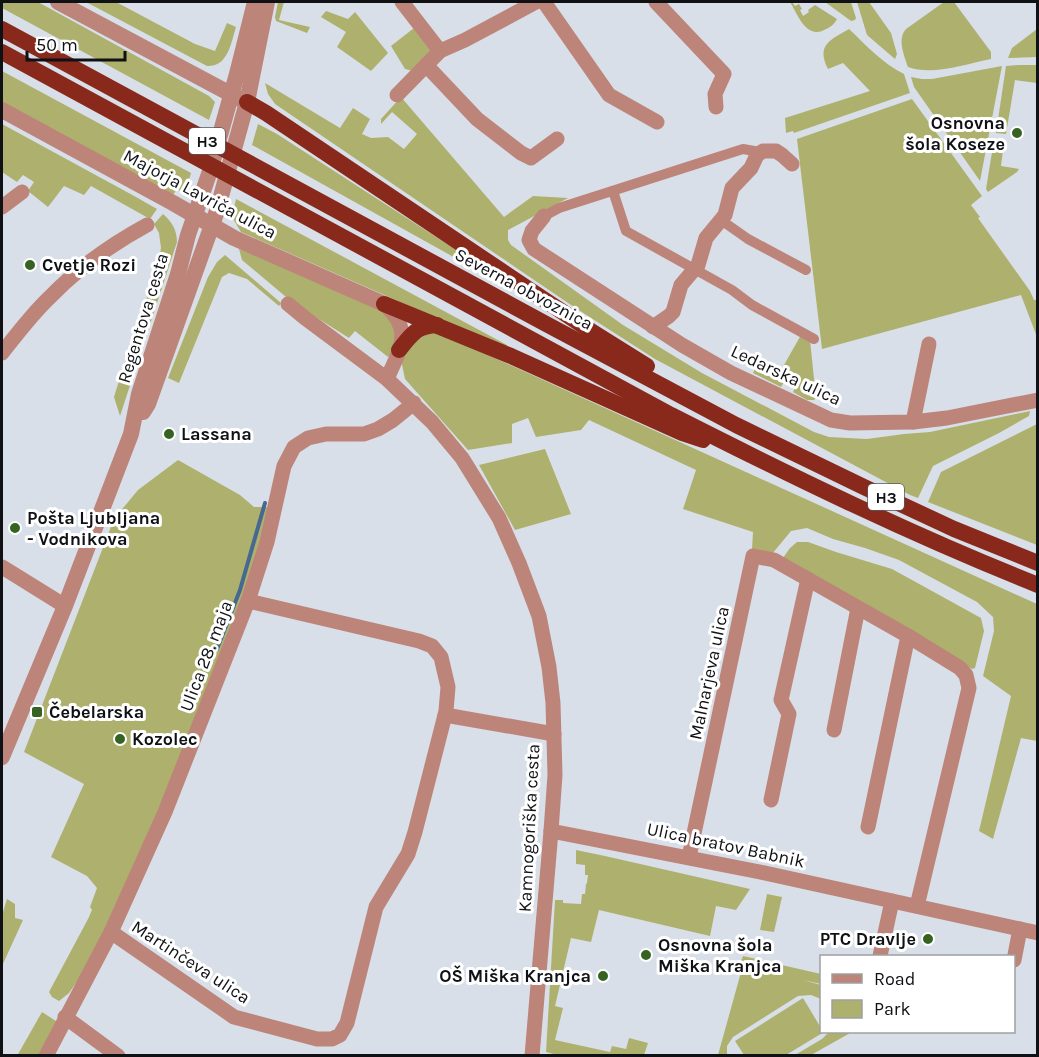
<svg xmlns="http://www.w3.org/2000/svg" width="1039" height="1057" viewBox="0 0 1039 1057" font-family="Karla,sans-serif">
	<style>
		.green { fill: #aeb16d }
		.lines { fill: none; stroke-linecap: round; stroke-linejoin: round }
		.stream { stroke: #466891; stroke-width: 4 }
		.pedestrian { stroke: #bd857a; stroke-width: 10 }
		.minor { stroke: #bd857a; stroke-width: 15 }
		.tertiary { stroke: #bd857a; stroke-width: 16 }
		.trunk { stroke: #88291b; stroke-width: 16 }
		.poi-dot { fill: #366321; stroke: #fff; stroke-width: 2 }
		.labels { text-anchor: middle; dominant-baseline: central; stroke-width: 6; stroke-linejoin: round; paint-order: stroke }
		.shield { fill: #fff; stroke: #57585b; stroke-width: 1.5 }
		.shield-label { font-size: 16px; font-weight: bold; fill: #0f1115 }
		.poi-label { font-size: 18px; font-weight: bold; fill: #0f1115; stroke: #fff; text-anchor: start }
		.street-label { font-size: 18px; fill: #0f1115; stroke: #fff }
	</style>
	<rect width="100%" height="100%" fill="#d8dfe9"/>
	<g class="green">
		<path d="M2 2H38L209 96 215 102 209 120 2 8Z"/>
		<path d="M86 2H116L195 44 215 51 227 23 236 27C231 43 228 67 207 66Z"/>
		<path d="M278 2H284L279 20 310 27 307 33 276 21 275 17Z"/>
		<path d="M790 2H792L795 6 799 4 802 9 800 10 803 16 809 12 808 10 815 5 837 19C834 25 829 28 822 31 805 37 797 13 790 2Z"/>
		<path d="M825 2H851L856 18 855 20 851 21Z"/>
		<path d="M857 2H869L891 33 897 54 895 59 867 35Z"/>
		<path d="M944 2H954L991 52V59C966 64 932 76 908 67 904 55 897 39 906 29Z"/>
		<path d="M326 11 348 19 355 12 388 53 371 71 337 47 346 32 321 17Z"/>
		<path d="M414 28 433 53 413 71 405 69 391 46Z"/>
		<path d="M849 29C866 45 883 64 904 74L910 93 794 133 793 131 786 133 785 118 870 91 843 63 828 69C816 45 830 40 849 29Z"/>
		<path d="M1037 29V57L1008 58 1012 48Z"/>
		<path d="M1019 65H1037V83L1015 80 1006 134 996 133 1006 66Z"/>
		<path d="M1002 66 980 181 914 87 911 77 922 79H932Z"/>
		<path d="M2 71 191 173 185 193 177 189 173 195 2 102Z"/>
		<path d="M265 83 340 128 353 108 370 119 362 134 371 138 388 137 404 149 417 134 392 112 381 124V119L401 97 504 217 533 196 568 198 508 230V240L511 245 623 325 702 373 814 432 829 437 867 439 904 434 930 432 1030 411 1029 416 999 433 933 466 918 498 910 495 655 359 574 307 275 104 268 94Z"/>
		<path d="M912 99 982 196 971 205 980 217 978 218 1030 291 1034 300H1037V337L1021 295 822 349 797 139Z"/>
		<path d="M2 124 136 197 157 209 150 219 91 186 84 195 64 186 48 207 28 191 34 182 23 175 17 182 2 172Z"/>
		<path d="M258 124 277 134 504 281V285L252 145Z"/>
		<path d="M994 140 1004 142 1001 166 1019 169 1017 172 988 192 986 189Z"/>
		<path d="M236 199 507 345V349L241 232 232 217Z"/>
		<path d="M163 214C172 222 177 230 177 242L120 416 114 397 134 332 157 270 161 248 159 233 154 224Z"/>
		<path d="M239 249 243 250 388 312 399 325 398 347 388 357 355 331 349 338 292 302 242 260Z"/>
		<path d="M225 255 281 303 279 306 247 279 229 273 222 277 179 383 168 378 208 277 217 262Z"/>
		<path d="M433 330 1037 604V741L1021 738 993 839 979 831 1011 696 983 676 994 631 993 617 977 602 899 560 865 548 833 539 807 528 791 531 772 554 752 550 753 532 683 509 696 470 589 420 581 430 536 437 528 418 512 424V443L468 450 405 379 401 360 410 345Z"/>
		<path d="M801 335 810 340 816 398 814 400H807L793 392 797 384 786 378 781 387 753 373 755 369 776 379Z"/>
		<path d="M1037 424V545L928 502 941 472Z"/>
		<path d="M545 449 571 514 515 530 479 465Z"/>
		<path d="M178 460 240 495 254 507H275L267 542 125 892 83 973 69 993 59 1001 52 997 49 992 88 919 92 910 90 907 97 888 87 876 51 857 84 784 24 752 114 519 138 490Z"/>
		<path d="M797 542H808L836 552 892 569 981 618 984 631 975 668 972 669 911 631 783 558 790 548Z"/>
		<path d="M576 850 605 856 750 889 736 910 716 906 710 936 599 910 591 942 571 938 555 1006 563 1008 555 1040 610 1052 612 1046 626 1049 629 1038 648 1043 644 1055 561 1056 546 1052 555 900H563V903L581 904 582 894H585L586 884 587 883 588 875H585V865L576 864Z"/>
		<path d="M767 894 782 897 774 932 760 930Z"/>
		<path d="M7 899 15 904V918L23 920 2 966V912H3Z"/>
		<path d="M743 956 821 974V984L803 980 821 985V999L811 995 798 996 733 1037 727 1046V1055H718L743 965 740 964Z"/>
		<path d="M803 998 821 1028 822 1032H824L786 1055H744L735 1041Z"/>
		<path d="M42 1012 59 1023 42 1055 17 1056Z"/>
		<path d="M829 1032H852L811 1055H795L822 1039Z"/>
	</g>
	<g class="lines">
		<path class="stream" d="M217 649 240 590 265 503"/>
		<g class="pedestrian">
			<path d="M613 191 626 231 732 290 752 305 814 339"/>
			<path d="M544 216 559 208 743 149 760 152"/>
			<path d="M721 220 748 239 806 270"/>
		</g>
		<g class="minor">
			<path d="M402 2 440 51"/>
			<path d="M544 2 609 95 657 122"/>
			<path d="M656 2 724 74 715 94 716 107"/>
			<path d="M426 65 477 119 521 153 531 158 557 139"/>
			<path d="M397 95 440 51 465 40 536 2"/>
			<path d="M2 207 22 192"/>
			<path d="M544 216 532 231 529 240 534 249 682 345 731 373 831 420 850 423 913 422 947 418 1038 400"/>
			<path d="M288 304 305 318 387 379 432 422 462 458 499 518 519 563 539 616 549 667 553 703 555 775 551 831 532 1056"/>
			<path d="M384 304C414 330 400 349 387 379"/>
			<path d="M653 327 669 316 673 312 681 285 698 265 706 238 725 215 732 188 751 168 757 155 763 151H776L782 155 792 164"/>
			<path d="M2 353C17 334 32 314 50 297 78 268 112 244 147 225"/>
			<path d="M913 422 929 344"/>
			<path d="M2 567 65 606"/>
			<path d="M445 715 554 734"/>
			<path d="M834 730 858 608"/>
			<path d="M771 800 789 714 781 700 808 579"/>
			<path d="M868 827 908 636"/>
			<path d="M551 831 760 872 1038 933"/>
			<path d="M689 857 753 556 774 560 908 636 960 668 966 675 969 688 917 906"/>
			<path d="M111 932 234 1017 317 1039H332L340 1035 347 1023 376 907 408 854 415 832 446 711 448 687 441 657 432 646 419 641 248 601"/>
			<path d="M880 956 892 901"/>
			<path d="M1014 960 1020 929"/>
			<path d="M65 1017 118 1056"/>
			<path d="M46 1056 111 932 165 812 248 601 267 542 284 466 294 447 308 438 326 434H364L378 429 393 420 414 403"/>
		</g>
		<g class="tertiary">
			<path d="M58 2 240 99"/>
			<path d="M2 110 173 203 234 238 384 304"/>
			<path d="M143 412 148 404 217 211 247 102 267 2"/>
			<path d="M2 757 65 606 131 434 139 394 178 274 188 235 210 171 237 74 255 2"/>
		</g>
		<g class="trunk">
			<path d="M2 29 548 325 736 425 866 488 954 529 1038 563"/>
			<path d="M2 52 671 415C791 476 912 535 1038 585"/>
			<path d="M247 102 266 113 591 331 647 366"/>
			<path d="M384 304 511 356 682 433 703 440"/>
			<path d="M399 350C411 335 416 326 437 325"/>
		</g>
	</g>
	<g class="poi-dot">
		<circle cx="1017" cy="133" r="6"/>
		<circle cx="30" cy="265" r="6"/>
		<circle cx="169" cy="434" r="6"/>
		<circle cx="15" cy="528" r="6"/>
		<rect x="31" y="706" width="12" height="12" rx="3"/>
		<circle cx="120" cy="739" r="6"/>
		<circle cx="928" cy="939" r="6"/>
		<circle cx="646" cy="955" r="6"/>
		<circle cx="603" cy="976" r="6"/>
	</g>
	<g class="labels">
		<g class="shield">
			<rect x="189" y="128" width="36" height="26" rx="4.5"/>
			<rect x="868" y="484" width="36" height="26" rx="4.5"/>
		</g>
		<g class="shield-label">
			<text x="207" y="141">H3</text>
			<text x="886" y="497">H3</text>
		</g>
		<g class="poi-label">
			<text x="1005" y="123" text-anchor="end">Osnovna<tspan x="1005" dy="21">šola Koseze</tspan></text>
			<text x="42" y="265">Cvetje Rozi</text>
			<text x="181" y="434">Lassana</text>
			<text x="27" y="518">Pošta Ljubljana<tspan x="27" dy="21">- Vodnikova</tspan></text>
			<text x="49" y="712">Čebelarska</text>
			<text x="132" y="739">Kozolec</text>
			<text x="916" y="939" text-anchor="end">PTC Dravlje</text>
			<text x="658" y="945">Osnovna šola<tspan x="658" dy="21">Miška Kranjca</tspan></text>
			<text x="591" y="976" text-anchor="end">OŠ Miška Kranjca</text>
		</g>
		<g class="street-label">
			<text transform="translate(200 194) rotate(28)">Majorja Lavriča ulica</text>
			<text transform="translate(524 289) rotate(28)">Severna obvoznica</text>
			<text transform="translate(143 318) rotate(-73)">Regentova cesta</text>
			<text transform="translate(786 375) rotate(25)">Ledarska ulica</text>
			<text transform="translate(206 656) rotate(-69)">Ulica 28. maja</text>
			<text transform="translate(709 673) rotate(-78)">Malnarjeva ulica</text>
			<text transform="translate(529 828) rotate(-87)">Kamnogoriška cesta</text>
			<text transform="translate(726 845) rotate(12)">Ulica bratov Babnik</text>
			<text transform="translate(191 962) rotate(33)">Martinčeva ulica</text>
		</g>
	</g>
	<rect width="1039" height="1057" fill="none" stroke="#0f1115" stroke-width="6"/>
	<rect x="820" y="955" width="195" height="78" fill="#ffffff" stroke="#9fa0a1" stroke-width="1.5"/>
	<rect x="832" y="974" width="30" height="9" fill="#bd857a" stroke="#9fa0a1" stroke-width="1.5"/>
	<text x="874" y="985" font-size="18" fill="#0f1115">Road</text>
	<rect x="832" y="1000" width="30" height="18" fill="#aeb16d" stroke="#9fa0a1" stroke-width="1.5"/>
	<text x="874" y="1015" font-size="18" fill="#0f1115">Park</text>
	<path d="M27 51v9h98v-9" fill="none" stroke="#0f1115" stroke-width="3"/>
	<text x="36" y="51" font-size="18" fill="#0f1115" stroke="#ffffff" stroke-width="4.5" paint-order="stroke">50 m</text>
</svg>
